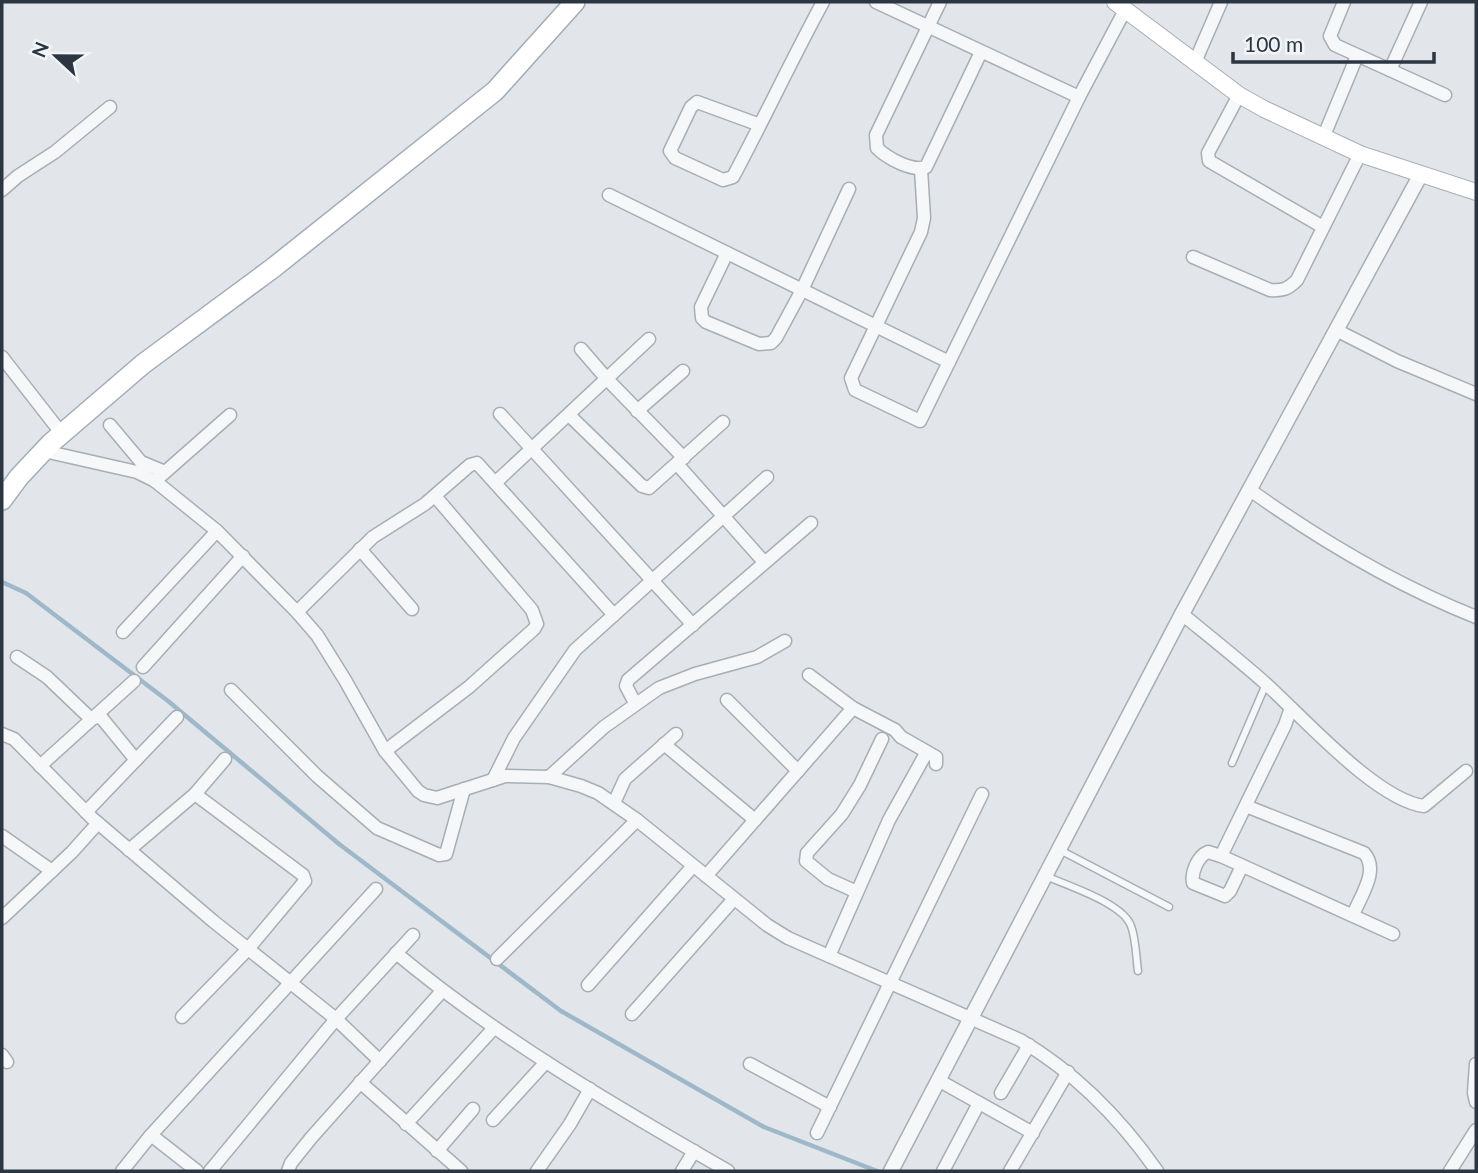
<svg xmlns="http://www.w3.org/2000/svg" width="1478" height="1173" viewBox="0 0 1478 1173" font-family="Lato,sans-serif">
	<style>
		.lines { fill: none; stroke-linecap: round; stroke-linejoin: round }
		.stream { stroke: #9fb8c9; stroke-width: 4.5 }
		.service-casing { stroke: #a7aeb4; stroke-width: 9 }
		.minor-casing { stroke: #a7aeb4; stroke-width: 15 }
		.tertiary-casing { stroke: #a7aeb4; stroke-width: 17 }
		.secondary-casing { stroke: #a7aeb4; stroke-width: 18 }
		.primary-casing { stroke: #a2acb6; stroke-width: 22 }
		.service { stroke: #f5f7f9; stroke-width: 6 }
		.minor { stroke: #f5f7f9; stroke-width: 12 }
		.tertiary { stroke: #f5f7f9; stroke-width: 14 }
		.secondary { stroke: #fff; stroke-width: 16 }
		.primary { stroke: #fff; stroke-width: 19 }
	</style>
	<rect width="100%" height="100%" fill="#e2e6ea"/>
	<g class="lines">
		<path class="stream" d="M2 582 26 593 168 701 339 844 561 1011 764 1127 877 1171"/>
		<defs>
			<g id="service">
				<path d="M1232 763 1266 684"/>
				<path d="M1060 850 1169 907"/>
				<path d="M1046 876C1068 886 1123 903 1131 926 1136 939 1136 957 1138 971"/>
			</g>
			<g id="minor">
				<path d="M876 2 1079 97"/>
				<path d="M940 2 876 135 877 148C887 158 912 172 926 167L981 52"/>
				<path d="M1344 2 1330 36 1335 45 1445 95"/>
				<path d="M1195 62 1221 2"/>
				<path d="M1390 70 1421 2"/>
				<path d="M1239 95 1208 153 1209 161 1323 227"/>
				<path d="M760 125 697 102 691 107 670 151 675 158 723 180 733 177C764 119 792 59 823 2"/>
				<path d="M1323 138 1357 56"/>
				<path d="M921 169 924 218 921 232 851 378 855 390 920 421 1079 97 1125 10"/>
				<path d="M2 190 18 176 55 152 110 107"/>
				<path d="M609 195 949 362"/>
				<path d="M727 253 701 307 702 318 706 322 759 344 771 343 776 338 802 290 849 189"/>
				<path d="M1193 257 1270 290C1283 291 1288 289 1297 280L1360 154"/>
				<path d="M1336 330 1397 361 1476 394"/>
				<path d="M581 349 606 378 684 458"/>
				<path d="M2 357 62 434"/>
				<path d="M637 411 683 371"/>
				<path d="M500 414 693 625"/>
				<path d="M569 415 642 486 649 488 723 422"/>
				<path d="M110 425 141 462 165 472"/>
				<path d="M44 451 137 472 155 481 217 531 297 612 317 635 345 680 385 751 418 791 424 795 437 798 505 776 549 777 581 786 598 793 637 820 767 925 788 938 1020 1040C1076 1073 1120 1118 1157 1171"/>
				<path d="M678 465 764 562"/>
				<path d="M155 481 230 415"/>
				<path d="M495 483 649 339"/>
				<path d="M1250 490C1320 540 1396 585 1476 617"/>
				<path d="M360 549 412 609"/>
				<path d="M297 612 373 537 425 504 470 465 477 463 614 615"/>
				<path d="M1182 614C1210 637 1238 659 1265 683 1302 716 1376 800 1424 806L1466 771"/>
				<path d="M123 632 217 531"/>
				<path d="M17 657 47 677 91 719 100 716 136 760"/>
				<path d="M143 667 243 556"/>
				<path d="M809 675 853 708 895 730 901 737 936 757V764"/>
				<path d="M231 690 317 776 377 828 439 855 446 854 464 789"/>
				<path d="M727 700 798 771"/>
				<path d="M635 703 626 686 628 680 811 523"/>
				<path d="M2 734 14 739 92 818 213 921 336 1019 380 1061"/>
				<path d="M664 744 755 820"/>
				<path d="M385 751 469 687 534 629 537 624 532 610 435 496"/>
				<path d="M40 766 134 681"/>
				<path d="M549 777 604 727 659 688 695 674 757 657 785 641"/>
				<path d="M493 780 514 738 575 650 767 477"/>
				<path d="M614 803 625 779 676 734"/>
				<path d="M1246 806 1364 853C1380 870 1360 897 1353 915"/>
				<path d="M86 812 177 717"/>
				<path d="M2 836 52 871"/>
				<path d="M129 850 195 794 225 759"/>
				<path d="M1221 856 1285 725 1291 708"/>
				<path d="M1242 866 1230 891 1225 896 1193 883C1191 872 1198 856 1208 852L1221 856 1393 934"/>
				<path d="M706 876 853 708"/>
				<path d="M857 892 828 879 806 861 807 853 842 814 860 785 882 739"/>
				<path d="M2 918 72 852 98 823"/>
				<path d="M396 953C498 1038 613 1105 728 1171"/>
				<path d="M829 956 889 820 924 757"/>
				<path d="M497 959 637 820"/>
				<path d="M588 985 693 866"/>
				<path d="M632 1014 734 899"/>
				<path d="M182 1017 248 949 305 881 303 875 195 794"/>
				<path d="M2 1055 7 1062"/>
				<path d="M750 1064 830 1107"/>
				<path d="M1476 1064 1474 1093 1476 1102"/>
				<path d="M938 1080 1033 1133"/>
				<path d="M360 1082 461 1171"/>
				<path d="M1001 1093 1029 1045"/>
				<path d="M493 1120 546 1062"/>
				<path d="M406 1124 494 1028"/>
				<path d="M817 1133 982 794"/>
				<path d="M151 1135 197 1171"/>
				<path d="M437 1151 473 1109"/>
				<path d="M122 1171 151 1135 376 889"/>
				<path d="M210 1171 336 1019 413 935"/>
				<path d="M288 1171 291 1163 311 1138 442 991"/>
				<path d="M537 1171 570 1124 590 1089"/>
				<path d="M682 1171 694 1151"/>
				<path d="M943 1171 979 1103"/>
				<path d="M1010 1171 1068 1072"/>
				<path d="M1450 1171 1476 1130"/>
			</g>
			<path id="tertiary" d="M891 1171 1182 614 1421 174"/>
			<path id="secondary" d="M1115 2 1239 95 1264 109 1360 154 1476 192"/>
			<path id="primary" d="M2 500 19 477 51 443 143 364 273 268 495 91 575 2"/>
		</defs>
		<use href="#service" class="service-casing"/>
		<use href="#minor" class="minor-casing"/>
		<use href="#tertiary" class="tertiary-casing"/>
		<use href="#secondary" class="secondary-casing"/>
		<use href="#primary" class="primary-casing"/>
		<use href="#service" class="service"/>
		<use href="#minor" class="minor"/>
		<use href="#tertiary" class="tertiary"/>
		<use href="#secondary" class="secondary"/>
		<use href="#primary" class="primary"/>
	</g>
	<rect width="1478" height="1173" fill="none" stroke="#2b3642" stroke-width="7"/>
	<g transform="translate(56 56) rotate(292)" stroke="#f2f5f8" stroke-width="5" paint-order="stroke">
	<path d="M0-5L12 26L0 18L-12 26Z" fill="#2b3642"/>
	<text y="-10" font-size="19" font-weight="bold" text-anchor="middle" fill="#2b3642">N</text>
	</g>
	<path d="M1233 52v10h201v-10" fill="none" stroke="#2b3642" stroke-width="3.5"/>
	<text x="1244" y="52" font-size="21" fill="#2b3642" stroke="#f2f5f8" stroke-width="5" paint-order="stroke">100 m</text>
</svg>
